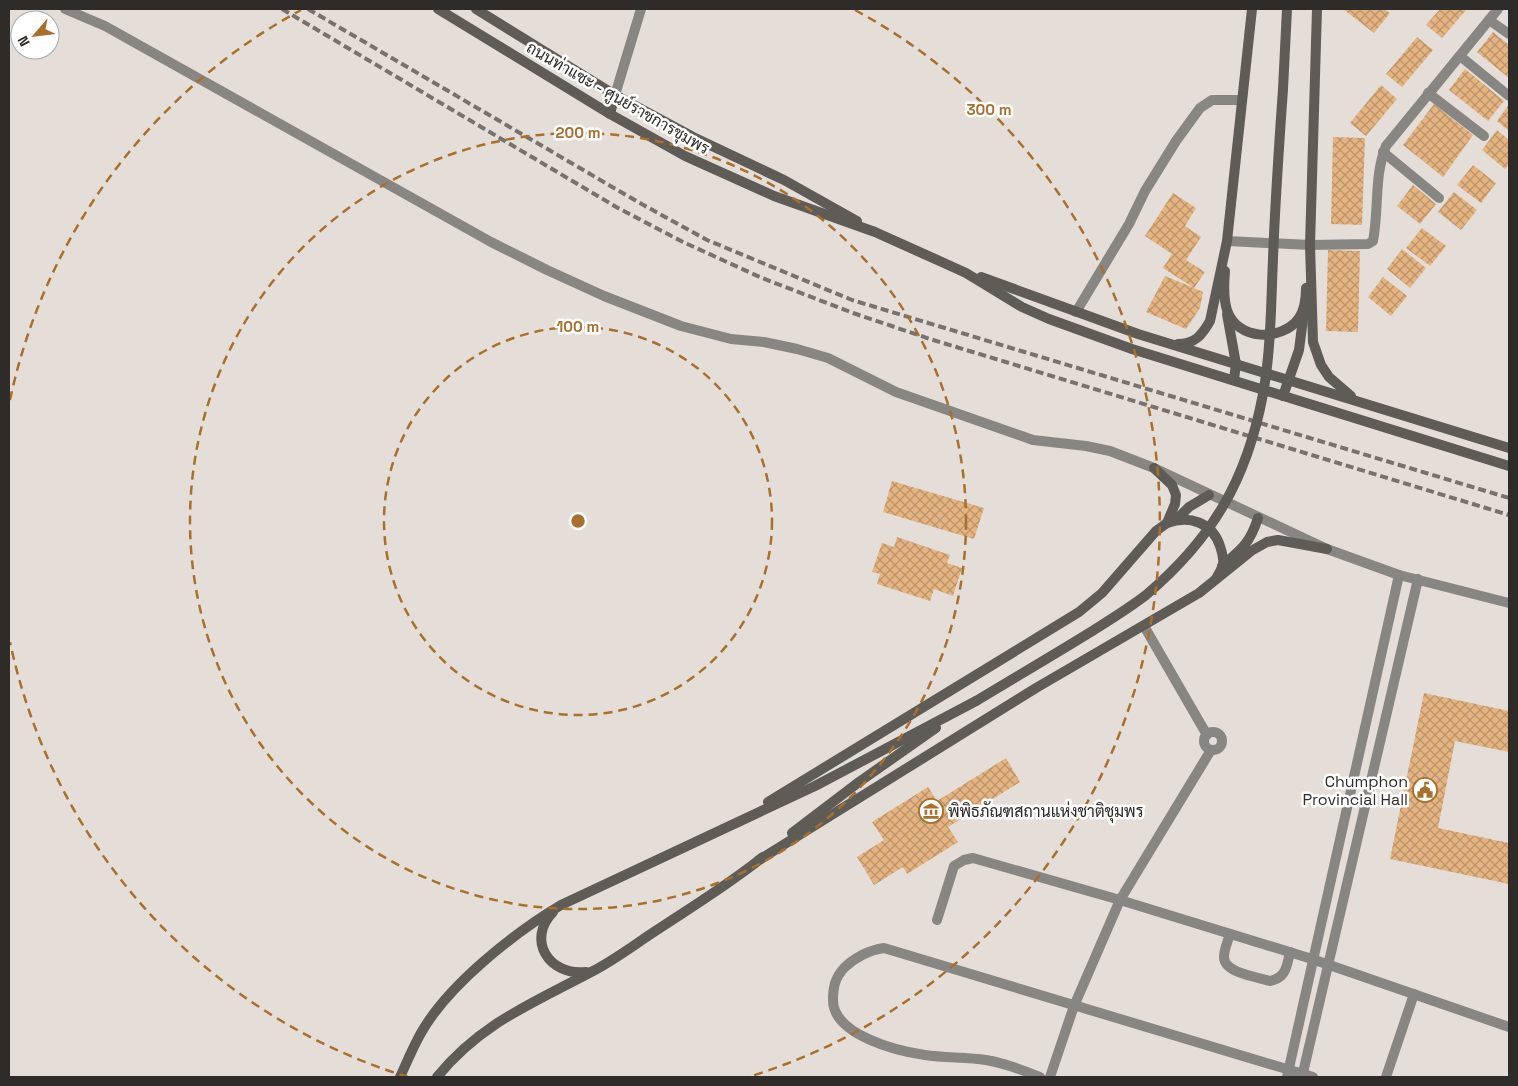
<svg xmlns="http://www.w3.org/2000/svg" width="1518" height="1086" viewBox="0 0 1518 1086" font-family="'Space Grotesk',Sarabun,sans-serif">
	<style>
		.building { fill: url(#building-cross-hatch) }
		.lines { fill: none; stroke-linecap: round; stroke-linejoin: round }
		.minor { stroke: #888683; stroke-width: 10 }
		.tertiary { stroke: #888683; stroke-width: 10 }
		.secondary { stroke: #5f5c58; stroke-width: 10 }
		.rail { stroke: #77726f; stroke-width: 4; stroke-dasharray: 8 4; stroke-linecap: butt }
		.secondary-bridge { stroke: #5f5c58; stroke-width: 10 }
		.ring { fill: none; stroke: #a86f2d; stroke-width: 2.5; stroke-dasharray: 9 6 }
		.labels { text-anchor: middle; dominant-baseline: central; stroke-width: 5; stroke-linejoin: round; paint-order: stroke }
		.street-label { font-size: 16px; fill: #2e2b29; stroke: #fff }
		.poi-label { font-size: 16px; fill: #2e2b29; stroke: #fff; text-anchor: end }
		.centre { fill: #a86f2d; stroke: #fff; stroke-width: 2.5 }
		.ring-label { font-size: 15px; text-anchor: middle; font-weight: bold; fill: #a86f2d; stroke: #fff; stroke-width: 5; stroke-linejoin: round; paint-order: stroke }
	</style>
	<defs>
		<pattern id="building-cross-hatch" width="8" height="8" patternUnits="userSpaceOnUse" patternTransform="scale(1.25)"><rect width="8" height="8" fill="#e5b481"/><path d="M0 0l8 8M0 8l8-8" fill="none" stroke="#ba936a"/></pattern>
	</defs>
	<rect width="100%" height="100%" fill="#e5ded8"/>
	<g class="building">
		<path d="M1343 9H1384L1390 13 1374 33Z"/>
		<path d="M1440 9H1467L1442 38 1426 25Z"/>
		<path d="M1493 32 1509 45V78L1477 52Z"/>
		<path d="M1417 37 1433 50 1402 87 1386 74Z"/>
		<path d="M1465 69 1504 101 1488 121 1449 90Z"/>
		<path d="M1381 85 1397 99 1366 136 1350 123Z"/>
		<path d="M1434 104 1473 135 1443 177 1403 145Z"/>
		<path d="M1509 104V131L1497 121Z"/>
		<path d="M1497 130 1509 140V164L1505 169 1482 150Z"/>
		<path d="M1333 137 1365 138 1362 225 1331 224Z"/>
		<path d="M1473 165 1496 183 1481 203 1457 185Z"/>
		<path d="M1413 185 1436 204 1420 224 1397 206Z"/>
		<path d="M1454 192 1477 210 1461 230 1438 212Z"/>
		<path d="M1173 193 1196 208 1185 226 1201 237 1186 260 1205 272 1194 288 1203 292 1200 308 1186 329 1146 312 1165 276 1194 288 1163 268 1172 254 1145 236Z"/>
		<path d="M1422 228 1446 246 1430 266 1406 248Z"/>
		<path d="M1402 249 1426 268 1410 288 1387 269Z"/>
		<path d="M1328 250 1360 251 1358 332 1326 331Z"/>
		<path d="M1383 277 1407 296 1391 316 1368 297Z"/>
		<path d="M892 481 984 508 974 539 883 512Z"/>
		<path d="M897 537 950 555 947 563 962 568 953 596 934 589 930 601 877 584 880 574 872 572 882 543 894 547Z"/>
		<path d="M1424 693 1509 711V752L1455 741 1438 828 1509 843V884L1390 859Z"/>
		<path d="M1006 758 1020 782 948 827 958 842 907 874 903 867 874 885 857 857 884 840 872 822 928 787 937 801Z"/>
	</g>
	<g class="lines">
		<g class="minor">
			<path d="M1489 20 1509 34"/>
			<path d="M1460 56 1509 96"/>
			<path d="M1428 93 1484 136"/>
			<path d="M615 95 641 9"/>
			<path d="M1383 152 1439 198"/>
			<path d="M1227 241 1310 245 1368 244 1373 241C1379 210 1374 175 1386 146L1498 9"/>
			<path d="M1076 312 1129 224 1145 191 1176 141 1200 108 1212 100H1241"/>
			<path d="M1144 626 1207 735"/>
			<circle cx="1213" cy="741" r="9"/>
			<path d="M937 920 954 866 964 860 973 858 1120 900 1312 959 1509 1027"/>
			<path d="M1230 934C1228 941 1224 949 1224 957 1224 973 1257 977 1270 981 1286 978 1287 966 1290 952"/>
			<path d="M1040 1077C1023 1070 1004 1063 986 1060 965 1057 945 1058 925 1055 897 1051 833 1035 833 1000 833 987 835 978 844 968 854 958 869 950 884 948L1313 1077"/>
			<path d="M1050 1077 1074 1006 1120 900 1211 750"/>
			<path d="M1287 1077 1399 575"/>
			<path d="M1302 1077 1418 579"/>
			<path d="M1386 1077 1414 994"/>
		</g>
		<path class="tertiary" d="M65 9 105 26 491 242 547 270 604 296 681 326 731 339 764 342 797 349 828 358 896 392 1033 440 1086 446 1110 451 1154 468 1327 549 1399 575 1509 603"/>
		<g class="secondary">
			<path d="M438 9 610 114 685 156 774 196 875 232 944 263 966 273 1022 307 1049 319 1132 349 1509 466"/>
			<path d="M476 9 615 95 693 137 784 180 857 221"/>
			<path d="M1317 9 1310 245 1313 342 1321 365 1329 377 1351 396"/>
			<path d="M1283 89 1287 9"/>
			<path d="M610 114 615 95"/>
			<path d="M1225 271C1224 283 1223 298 1227 310 1237 341 1282 342 1299 318 1305 309 1306 299 1306 288"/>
			<path d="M981 277 1138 334 1509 448"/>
			<path d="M1227 314 1236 364 1234 379"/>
			<path d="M1178 344C1195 344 1202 335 1210 321L1227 241 1252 9"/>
			<path d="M1283 396 1299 350 1304 311"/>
			<path d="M1176 520 1189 507 1209 495"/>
			<path d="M1167 523C1189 515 1212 522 1220 546 1222 552 1224 559 1223 565 1221 570 1218 575 1216 579"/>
			<path d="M1222 566C1242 549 1250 543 1258 518"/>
			<path d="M768 802 1079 612 1102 593 1156 531 1167 523 1175 504 1176 495 1172 485 1154 468"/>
			<path d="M792 833 859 782 936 728"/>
			<path d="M759 860 1036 688 1199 593 1251 551 1267 542 1278 540 1327 549"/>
			<path d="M553 912C526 940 549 976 586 972"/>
			<path d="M400 1077C407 1062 413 1047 421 1033 448 985 514 933 561 905L815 786 976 701"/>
			<path d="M437 1077C481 1023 533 1003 593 971 616 959 638 942 660 928 695 905 731 883 763 857"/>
		</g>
		<g class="rail">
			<path d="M282 9 618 208 683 242 762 278 853 313 930 339 1509 515"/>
			<path d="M308 9 638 202 707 240 852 300 1509 498"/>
		</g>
		<path class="secondary-bridge" d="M976 701C1014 678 1052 656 1089 633 1108 621 1128 609 1146 595 1212 539 1247 480 1263 394 1271 350 1271 303 1273 259 1275 202 1279 146 1283 89"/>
	</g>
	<g class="ring">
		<circle cx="578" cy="521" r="194"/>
		<circle cx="578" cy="521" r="388"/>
		<path d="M408 1077A581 581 0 0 1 10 642M10 400A581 581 0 0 1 301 10M855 10A581 581 0 0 1 748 1077"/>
	</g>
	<defs>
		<symbol id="civic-ring" viewBox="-11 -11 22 22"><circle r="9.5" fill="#fff" stroke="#a86f2d" stroke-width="1.5"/><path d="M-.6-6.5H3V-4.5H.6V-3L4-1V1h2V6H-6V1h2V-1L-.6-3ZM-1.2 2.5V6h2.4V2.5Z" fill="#a86f2d"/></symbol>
		<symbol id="museum-ring" viewBox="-11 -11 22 22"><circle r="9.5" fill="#fff" stroke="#a86f2d" stroke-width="1.5"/><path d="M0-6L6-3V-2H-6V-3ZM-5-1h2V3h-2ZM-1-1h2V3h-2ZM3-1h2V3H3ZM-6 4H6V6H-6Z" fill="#a86f2d"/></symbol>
	</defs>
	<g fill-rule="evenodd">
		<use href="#civic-ring" x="1411" y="776" width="28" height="28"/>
		<use href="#museum-ring" x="917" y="797" width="28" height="28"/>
	</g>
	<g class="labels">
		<g class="street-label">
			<text transform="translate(618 98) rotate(30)">ถนนท่าแซะ - ศูนย์ราชการชุมพร</text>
		</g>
		<g class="poi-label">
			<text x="1408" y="781">Chumphon<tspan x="1408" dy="18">Provincial Hall</tspan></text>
			<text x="948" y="811" text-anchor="start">พิพิธภัณฑสถานแห่งชาติชุมพร</text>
		</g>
	</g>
	<circle cx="578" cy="521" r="8" class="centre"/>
	<g class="ring-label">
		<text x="989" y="115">300 m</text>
		<text x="578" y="138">200 m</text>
		<text x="578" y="332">100 m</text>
	</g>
	<rect width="1518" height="1086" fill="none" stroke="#2e2b29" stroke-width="20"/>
	<g transform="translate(35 35) rotate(242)"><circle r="24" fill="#ffffff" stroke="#abaaa9"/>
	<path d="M0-4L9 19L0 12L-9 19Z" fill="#a86f2d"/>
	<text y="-8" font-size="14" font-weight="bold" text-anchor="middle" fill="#2e2b29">N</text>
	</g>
</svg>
